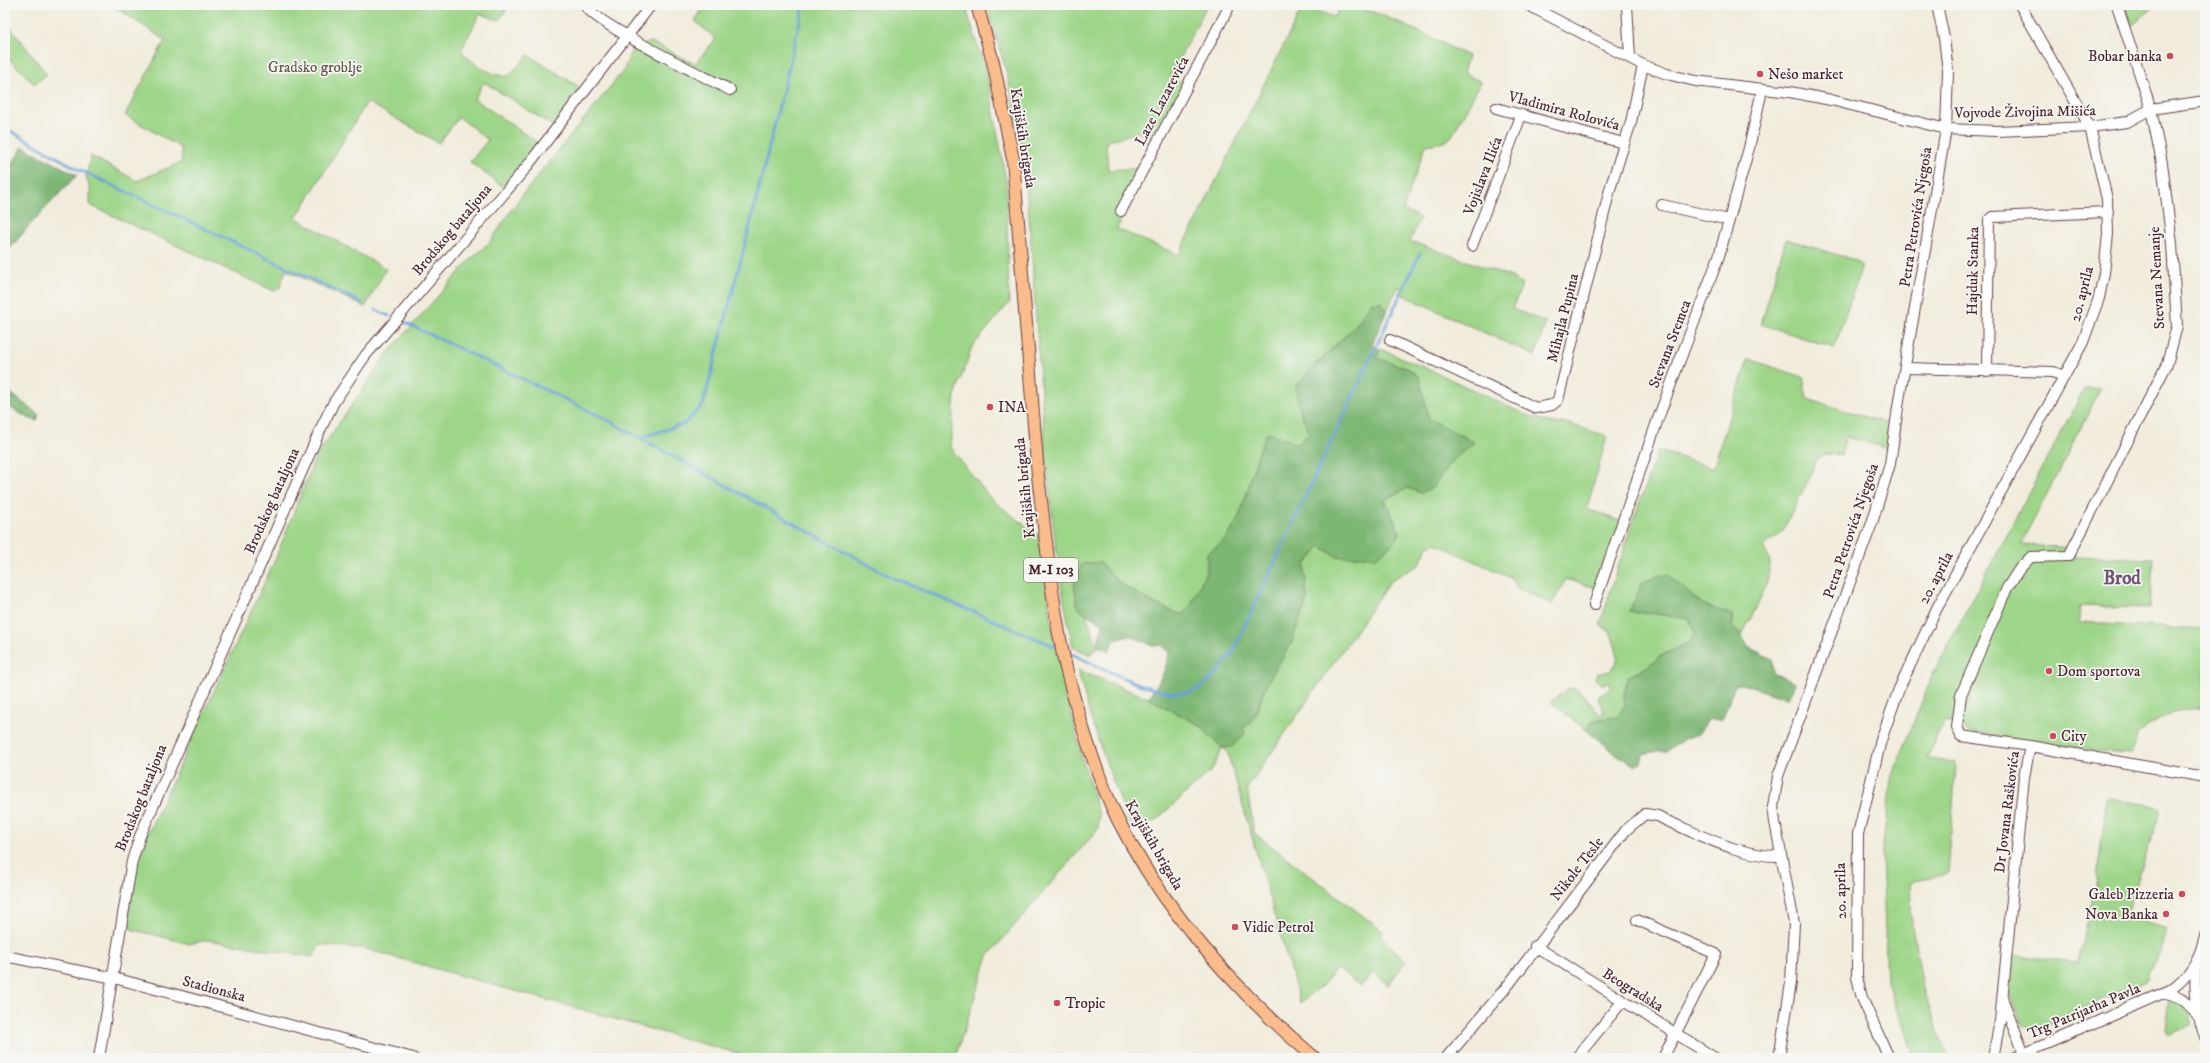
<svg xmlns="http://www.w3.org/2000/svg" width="2210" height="1063" viewBox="0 0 2210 1063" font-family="'IM FELL DW Pica',serif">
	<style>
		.green { fill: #9ed689; stroke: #747a5a }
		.forest { fill: #7eb775; stroke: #646b50 }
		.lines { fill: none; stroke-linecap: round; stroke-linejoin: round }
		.stream { stroke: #69a2d8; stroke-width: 3 }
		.minor-casing { stroke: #633e45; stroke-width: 12 }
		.major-casing { stroke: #633e45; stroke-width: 14 }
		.minor { stroke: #fff; stroke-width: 10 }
		.major { stroke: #fabc8b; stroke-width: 12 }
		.poi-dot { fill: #d1495b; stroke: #f6f6f2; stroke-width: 1.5 }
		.labels { text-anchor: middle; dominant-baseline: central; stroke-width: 3.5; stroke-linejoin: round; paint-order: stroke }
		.shield { fill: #f6f6f2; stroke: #7e6067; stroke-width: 1 }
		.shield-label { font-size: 14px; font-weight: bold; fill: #4a1f2b }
		.poi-label { font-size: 15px; fill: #4a1f2b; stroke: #f6f6f2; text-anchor: start }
		.park-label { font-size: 15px; fill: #635647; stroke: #f6f6f2 }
		.street-label { font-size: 15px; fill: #4a1f2b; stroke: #f6f6f2 }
		.district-label { font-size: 19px; font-weight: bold; fill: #735374; stroke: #f6f6f2 }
	</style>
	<rect width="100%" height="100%" fill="#f6f6f2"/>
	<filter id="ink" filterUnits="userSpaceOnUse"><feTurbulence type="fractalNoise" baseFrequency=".025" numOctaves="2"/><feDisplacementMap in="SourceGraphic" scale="8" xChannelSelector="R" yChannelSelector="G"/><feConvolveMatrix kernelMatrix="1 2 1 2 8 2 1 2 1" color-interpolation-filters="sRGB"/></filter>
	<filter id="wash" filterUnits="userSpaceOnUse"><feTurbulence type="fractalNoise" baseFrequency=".012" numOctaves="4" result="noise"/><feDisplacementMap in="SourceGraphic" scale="16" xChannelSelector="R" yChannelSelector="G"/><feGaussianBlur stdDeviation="0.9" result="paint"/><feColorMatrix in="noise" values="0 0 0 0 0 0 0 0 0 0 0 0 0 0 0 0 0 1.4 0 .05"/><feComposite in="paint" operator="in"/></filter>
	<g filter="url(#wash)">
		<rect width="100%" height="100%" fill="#f1ecdb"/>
		<g class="green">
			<path d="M112 5H510L499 20 480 14 461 50C471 63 492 77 509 76L528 55 589 93 553 126 484 82 474 99 538 143 502 186 470 162 488 140 459 117 439 143 367 102 296 218 386 269 365 307 286 270 279 289 274 291 90 205V189L86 177 91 156 137 181 182 162 181 148 125 115 165 40Z"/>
			<path d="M697 5H965L987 75 1006 180 1009 303 972 347 955 396 950 447 991 499 1039 536 1055 642 1082 758 1099 815 1098 829 988 956 955 1058H754L362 948 320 945 313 957 207 940 190 944 127 928 133 885 141 848 275 560 315 458 387 354 469 261 490 242 519 199 624 70 632 49 651 42 695 64 716 39 695 21 703 8Z"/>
			<path d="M986 5H1207L1170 77 1185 84 1159 141 1137 132 1106 142 1108 170 1146 167 1117 229 1179 255 1303 6 1334 17 1342 5C1370 5 1440 42 1468 56L1463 73 1481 82 1452 136 1444 142 1426 145 1403 209 1420 218 1410 241 1512 277 1522 285 1512 309 1546 322 1535 356 1401 294 1403 290 1398 287 1387 310 1381 302 1366 310 1355 326 1307 373 1299 408 1309 433 1298 444 1267 432C1263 442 1259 451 1256 461 1244 496 1243 534 1207 553V570L1190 607 1184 614C1169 614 1129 590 1117 580 1111 575 1105 568 1100 562L1074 584C1078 598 1071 605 1086 614L1097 646 1091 655 1073 647C1051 544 1044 437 1037 333 1032 260 1029 187 1016 115 1009 78 998 41 986 5Z"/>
			<path d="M2126 5H2155L2132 26Z"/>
			<path d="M5 20 47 75 34 84 5 55Z"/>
			<path d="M1786 239 1854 260 1862 266 1834 348 1761 324Z"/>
			<path d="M1380 349 1426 368 1524 414 1554 424 1566 423 1607 436 1587 509 1625 523 1602 590 1566 579 1552 604 1518 588 1511 578 1435 543 1428 546 1419 565 1391 580 1247 788 1254 833 1384 932 1380 936 1406 961 1388 985 1374 972 1361 986 1337 968 1322 986 1300 1003 1227 751 1222 748 1213 769 1156 820C1148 824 1138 828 1129 823 1110 773 1090 723 1078 670L1148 698 1201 726 1222 748 1256 713 1267 683 1291 644 1307 600 1305 565 1320 546C1345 564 1349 550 1374 558L1394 543 1400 533 1385 500 1408 488 1421 493 1433 487 1448 464 1474 443 1429 419 1419 377 1409 369 1376 358Z"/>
			<path d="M1748 359 1803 377 1807 399 1892 425 1887 448 1846 437 1841 455 1824 454 1815 461 1810 477 1782 532 1765 545C1764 553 1771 558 1770 565 1768 590 1753 613 1742 635L1732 627V615L1702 604 1691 596 1636 613 1644 612 1689 619 1695 633 1691 641 1659 657 1647 667 1627 677 1624 697 1625 706 1617 717 1594 720 1586 730 1551 702 1567 689 1575 688 1582 693 1599 714 1604 713 1598 697 1610 689V683L1600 684 1595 679 1597 674 1610 671 1616 664 1618 656 1611 633 1600 624 1632 524 1658 450 1713 468Z"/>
			<path d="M2101 388 2021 545 2076 548 2075 556 2153 559 2150 608 2080 606 2079 623 2205 629V707L2172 712 2139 732 2132 754 2101 752 1968 732 1960 725 1944 721 1926 759 1956 762 1948 874 1910 882 1912 927 1924 993 1948 1058H1915L1887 982 1882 852 1891 780 1933 674 2084 389Z"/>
			<path d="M2107 797 2161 808 2126 917 2167 929 2161 953 2149 970 2147 979 2035 1030 2023 1026 2010 995 2011 955 2077 962 2096 886Z"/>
			<path d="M2170 998C2183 999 2192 1013 2191 1025L2169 1034 2166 1030Z"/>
		</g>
		<g class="forest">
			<path d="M23 147 77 175 28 227 5 255V174Z"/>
			<path d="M1372 302H1381L1387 310 1372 345 1380 349 1377 358 1409 369 1419 377 1429 419 1474 442 1449 464 1433 487 1421 493 1408 488 1385 500 1400 533 1394 543 1374 558C1359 554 1360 557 1346 557 1335 558 1328 551 1320 546L1305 565 1307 600 1291 644 1267 683 1252 722 1243 728 1245 734 1232 747 1222 748 1201 726 1148 698C1159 683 1166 671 1169 653L1162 645 1153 646 1132 636 1115 639 1109 651 1097 646 1103 624 1078 609 1074 584 1082 564 1100 562C1105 568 1111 575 1117 580 1128 590 1170 614 1184 614L1190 607 1207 570V553C1243 534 1244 495 1256 461 1259 451 1263 441 1267 432L1298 444 1309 433 1299 408 1296 385 1355 326Z"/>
			<path d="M5 389 39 415 37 421 28 418 5 405Z"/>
			<path d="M1660 575H1668L1702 604 1732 615V627L1742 635 1748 647 1772 659 1773 673 1795 683 1788 699 1742 684 1735 685 1723 718 1720 720 1709 719 1698 734 1684 739 1668 751H1657L1643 754 1641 763 1635 766 1615 753 1586 730 1594 720 1617 717 1625 706 1624 697 1627 677 1647 667 1659 657 1691 641 1695 633 1689 619 1644 612 1636 613 1629 611 1643 582Z"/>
		</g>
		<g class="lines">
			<g class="stream">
				<path d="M5 128 78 169 362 303"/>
				<path d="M376 310 389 316"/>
				<path d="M404 322 604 418 891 577 1054 646"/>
				<path d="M640 438 684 424 703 405 749 229 804 5"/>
				<path d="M1072 654C1098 666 1167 704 1195 690 1211 682 1223 666 1233 651L1420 253"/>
			</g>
		</g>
	</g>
	<g filter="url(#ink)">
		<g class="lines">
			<defs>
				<g id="minor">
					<path d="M585 5C596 25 704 76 730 90"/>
					<path d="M1528 5 1643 65 1667 74 1695 81 1790 92 1831 100 1946 129 1997 131 2090 127 2127 122 2151 109 2205 101"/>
					<path d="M1627 5 1630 58"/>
					<path d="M1496 108 1623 143"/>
					<path d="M1662 205 1729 220"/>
					<path d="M1121 211 1230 5"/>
					<path d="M1472 246 1521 116"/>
					<path d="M1390 340 1536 408 1552 405 1558 400 1610 189 1631 122 1643 65"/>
					<path d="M1905 368 2053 372 2064 376"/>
					<path d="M1987 371 1989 220 1992 217 2108 212"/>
					<path d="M1594 605 1659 416 1719 256 1749 148 1762 90"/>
					<path d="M2030 746 1961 736 1957 727 1961 695 2007 588 2020 568 2031 557 2069 556 2167 364 2177 326 2172 244 2162 163 2151 109 2117 5"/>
					<path d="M1637 920 1716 954 1663 1058"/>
					<path d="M1535 946 1715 1058"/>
					<path d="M5 956 114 978 413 1058"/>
					<path d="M2196 965C2194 990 2196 1013 2205 1037"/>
					<path d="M2166 993C2180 996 2189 1002 2197 1015"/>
					<path d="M2004 1003 2024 1053"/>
					<path d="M99 1058 132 861 140 836 322 426 334 402 365 356 525 169 651 5"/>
					<path d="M1446 1058 1509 984 1626 830 1645 814 1658 816 1667 821C1703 836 1741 857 1781 856"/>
					<path d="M1576 1058 1622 1002"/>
					<path d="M1779 1058 1791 983 1794 923 1775 822 1773 807 1778 776 1872 523 1890 464 1899 400 1946 129 1948 71 1944 38 1937 5"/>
					<path d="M1889 1058 1862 998 1857 977 1858 834 1881 740 1899 689 1937 608 2083 342 2099 298 2104 273 2108 234 2107 199 2090 127 2020 5"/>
					<path d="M1993 1058 2000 1021 2024 777 2030 746 2205 777"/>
					<path d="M2014 1058 2170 990C2190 976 2199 960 2205 937"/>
				</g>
				<path id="major" d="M977 5 993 62 1013 159 1038 476C1046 539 1052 607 1066 668 1079 719 1095 772 1118 820 1165 913 1236 991 1315 1058"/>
			</defs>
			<use href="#minor" class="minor-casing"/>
			<use href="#major" class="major-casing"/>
			<use href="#minor" class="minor"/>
			<use href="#major" class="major"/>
		</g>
	</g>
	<g class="poi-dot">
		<circle cx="2170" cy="56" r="4"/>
		<circle cx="1760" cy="74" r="4"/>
		<circle cx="990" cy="407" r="4"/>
		<circle cx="2049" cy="671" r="4"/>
		<circle cx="2053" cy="736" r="4"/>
		<circle cx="2182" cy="894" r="4"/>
		<circle cx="2166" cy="914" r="4"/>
		<circle cx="1235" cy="927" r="4"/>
		<circle cx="1057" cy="1003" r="4"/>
	</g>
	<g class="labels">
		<rect class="shield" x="1024" y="558" width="54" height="24" rx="3"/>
		<g class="shield-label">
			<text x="1051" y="570">M-I 103</text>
		</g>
		<g class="poi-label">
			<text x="2162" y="56" text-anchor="end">Bobar banka</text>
			<text x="1768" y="74">Nešo market</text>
			<text x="998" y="407">INA</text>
			<text x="2057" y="671">Dom sportova</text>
			<text x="2061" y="736">City</text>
			<text x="2174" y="894" text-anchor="end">Galeb Pizzeria</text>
			<text x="2158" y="914" text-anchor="end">Nova Banka</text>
			<text x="1243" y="927">Vidic Petrol</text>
			<text x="1065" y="1003">Tropic</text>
		</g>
		<g class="park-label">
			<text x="315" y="67">Gradsko groblje</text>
		</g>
		<g class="street-label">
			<text transform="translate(1162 101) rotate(-62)">Laze Lazarevića</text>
			<text transform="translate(1564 111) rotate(15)">Vladimira Rolovića</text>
			<text transform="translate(2025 112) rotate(-1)">Vojvode Živojina Mišića</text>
			<text transform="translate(1023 138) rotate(81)">Krajiških brigada</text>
			<text transform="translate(1483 176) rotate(-69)">Vojislava Ilića</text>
			<text transform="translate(1916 217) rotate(-81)">Petra Petrovića Njegoša</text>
			<text transform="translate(452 230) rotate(-50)">Brodskog bataljona</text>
			<text transform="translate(1973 271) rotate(-89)">Hajduk Stanka</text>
			<text transform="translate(2157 278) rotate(-93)">Stevana Nemanje</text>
			<text transform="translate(2082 294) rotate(-76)">20. aprila</text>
			<text transform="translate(1563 318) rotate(-76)">Mihajla Pupina</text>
			<text transform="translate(1670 344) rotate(-69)">Stevana Sremca</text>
			<text transform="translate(1025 488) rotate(-96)">Krajiških brigada</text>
			<text transform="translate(272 501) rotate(-66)">Brodskog bataljona</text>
			<text transform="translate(1851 531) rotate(-71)">Petra Petrovića Njegoša</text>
			<text transform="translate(1936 578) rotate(-62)">20. aprila</text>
			<text transform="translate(141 798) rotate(-68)">Brodskog bataljona</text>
			<text transform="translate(2007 812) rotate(-83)">Dr Jovana Raškovića</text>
			<text transform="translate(1154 845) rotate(60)">Krajiških brigada</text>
			<text transform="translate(1577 869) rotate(-52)">Nikole Tesle</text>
			<text transform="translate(1841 891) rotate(-91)">20. aprila</text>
			<text transform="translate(214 989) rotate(15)">Stadionska</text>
			<text transform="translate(1633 990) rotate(32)">Beogradska</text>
			<text transform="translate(2084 1011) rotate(-23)">Trg Patrijarha Pavla</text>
		</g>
		<g class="district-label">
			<text x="2122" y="578">Brod</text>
		</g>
	</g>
	<rect width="2210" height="1063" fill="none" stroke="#f6f6f2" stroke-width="20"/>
</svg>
